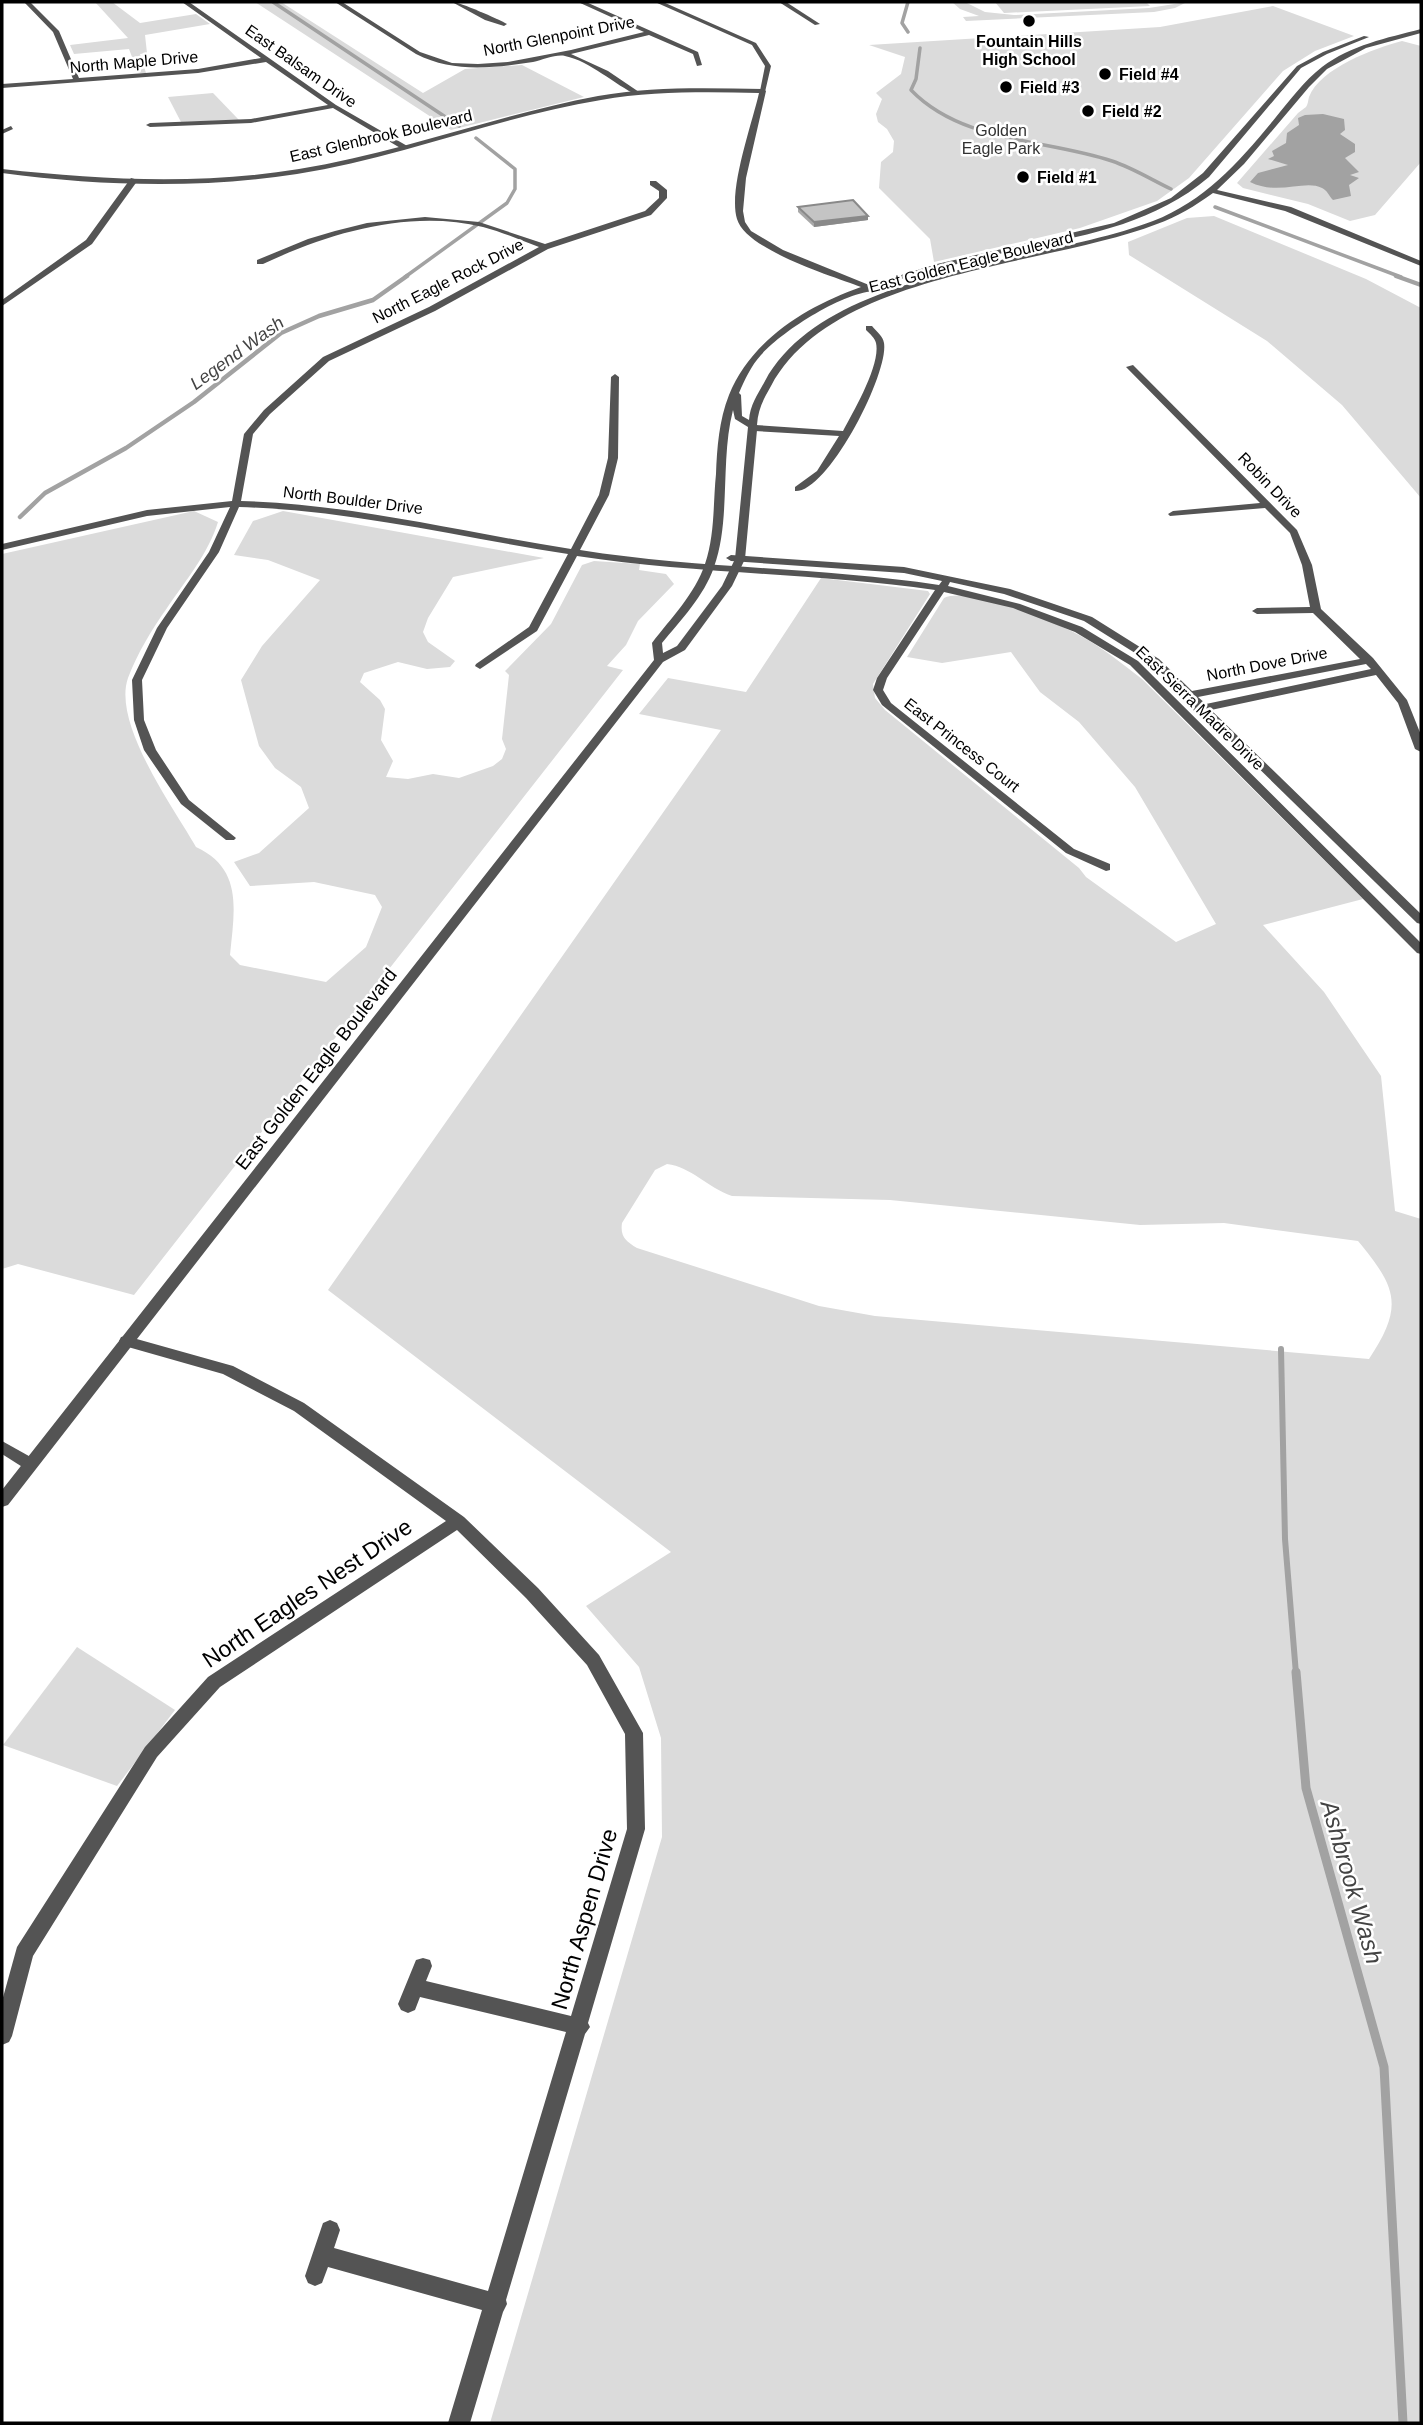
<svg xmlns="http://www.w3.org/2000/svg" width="1423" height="2425" viewBox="0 0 1423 2425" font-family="Arial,sans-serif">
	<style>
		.green { fill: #dbdbdb; fill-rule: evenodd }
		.water { fill: #a2a2a2 }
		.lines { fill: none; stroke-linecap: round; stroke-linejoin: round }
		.stream-far3 { stroke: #a2a2a2; stroke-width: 3.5 }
		.stream-far2 { stroke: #a2a2a2; stroke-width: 4.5 }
		.stream-far1 { stroke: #a2a2a2; stroke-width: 6 }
		.stream { stroke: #a2a2a2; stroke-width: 9 }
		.minor { fill: #545454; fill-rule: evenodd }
		.tertiary { fill: #545454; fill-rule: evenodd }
		.wall { fill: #a9a9a9 }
		.shaded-wall { fill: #898989 }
		.building { fill: #c4c4c4; stroke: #898989; stroke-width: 2 }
		.poi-dot { fill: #000; stroke: #fff; stroke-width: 2.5 }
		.labels { text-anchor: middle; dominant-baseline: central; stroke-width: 5; stroke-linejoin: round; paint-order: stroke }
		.far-street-label { font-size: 16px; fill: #000; stroke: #fff }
		.far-poi-label { font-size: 16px; font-weight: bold; fill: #000; stroke: #fff; text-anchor: start }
		.far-park-label { font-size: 16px; fill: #323232; stroke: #fff }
		.far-water-label { font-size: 18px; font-style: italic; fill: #434343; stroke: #fff }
		.street-label { font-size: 19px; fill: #000; stroke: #fff }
		.near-street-label { font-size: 23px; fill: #000; stroke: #fff }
		.near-water-label { font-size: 24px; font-style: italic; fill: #434343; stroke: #fff }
	</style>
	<rect width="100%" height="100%" fill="#fff"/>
	<g class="green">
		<path d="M95 2H112L140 23 196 14 210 24 145 35 147 53 140 54 146 73H138L129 49 74 54 70 45 128 38Z"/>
		<path d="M255 2H281L423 93 465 69 522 65 584 97 451 130Z"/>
		<path d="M952 2H965L985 12 1014 15 1149 8 1187 2 1175 8 1154 12 966 21 963 17 979 16 960 9Z"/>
		<path d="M995 2H1146L1150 6 1004 13Z"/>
		<path d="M1273 6 1354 36 1315 51 1283 71 1189 178 1157 201 1080 228 934 262 930 239 879 188 881 162 893 152 894 141 887 129 878 122 876 114 882 99 876 93 901 74 905 57 869 45 1160 27Z"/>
		<path d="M1402 41 1421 46V162L1375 215 1350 221 1308 204 1243 188 1237 183 1298 113 1306 107C1308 104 1308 101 1309 97 1320 68 1375 48 1402 41Z"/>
		<path d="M213 93 239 120 181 122 168 97Z"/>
		<path d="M1214 216 1366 279 1421 308V498L1342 405 1267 341 1129 255 1128 242 1187 218Z"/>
		<path d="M194 511 218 522C208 554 186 580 167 608 152 629 137 654 128 678 112 724 174 808 196 847 244 869 234 912 230 955L240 965 326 982 366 947 382 907 375 895 314 882 250 886 234 862 259 853 309 808 301 787 275 768 259 746 241 680 262 646 320 580 268 560 234 555 253 521 283 511 544 558 453 577 428 618 423 632 428 642 455 661 450 667 427 669 398 662 364 673 360 682 380 700 385 709 381 740 393 761 386 777 408 779 433 774 459 778 493 766 502 759 506 749 502 739 509 675 505 671 551 624 582 565 594 561 640 564 639 570 666 574 674 584 638 621 626 645 607 666 623 670 134 1295 18 1264 2 1269V554Z"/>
		<path d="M821 578 928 591 930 594 873 684 875 698 885 710 1079 868 1086 877 1176 942 1216 924 1135 787 1079 722 1040 692 1011 652 942 663 907 657 944 598C970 586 1053 621 1079 635 1102 647 1121 663 1142 679L1363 899 1263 925 1324 992 1381 1076 1395 1211 1421 1219V2423H490L662 1837 661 1738 639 1667 586 1606 671 1552 328 1290 721 730 639 714 668 678 746 692ZM667 1164C691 1167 707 1187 732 1196L890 1200 1140 1225 1224 1223 1358 1241C1397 1288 1404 1306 1369 1359L875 1316 819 1306 637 1248C626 1241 620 1237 622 1223L655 1170Z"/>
		<path d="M77 1647 175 1710 117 1786 3 1745Z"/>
	</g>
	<path class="water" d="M1323 114 1344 119 1345 130 1340 134 1355 144V152L1345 158 1359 172 1350 175 1359 178 1349 185 1351 196 1333 200C1329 196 1327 190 1322 188 1305 179 1278 196 1250 182L1258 173 1288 165 1268 159 1274 156 1272 151 1286 143 1287 133 1299 125 1298 118 1305 115Z"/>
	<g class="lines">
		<g class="stream-far3">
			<path d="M273 2 459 126"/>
			<path d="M908 2 902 23 908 32"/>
			<path d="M920 48 916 79 911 90C962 143 1046 139 1112 161 1133 168 1152 180 1171 189"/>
			<path d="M1215 207 1401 277"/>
			<path d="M405 277 507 203 515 189V169L476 138"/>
		</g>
		<g class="stream-far2">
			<path d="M1396 276 1421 285"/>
			<path d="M20 517 45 493 126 448 194 402 281 333 319 316 373 300 407 276"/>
		</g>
		<path class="stream-far1" d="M1281 1349 1285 1539 1296 1674"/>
		<path class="stream" d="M1296 1672 1306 1788 1384 2067 1403 2423"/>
		<g class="minor">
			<path d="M24 2H30L59 31 79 78 198 69 261 58 182 2H189L336 105 409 147 402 149 333 108 251 123 150 127 146 125 150 123 251 119 328 105 266 62 198 73 2 88V84L73 79 53 32Z"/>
			<path d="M335 2H342L420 52 452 63 478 64 508 62 571 50 644 32 578 2H586L698 52 702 65 697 66 693 54 649 35 571 54 608 71 639 92 637 95C615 85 590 61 565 56 556 54 543 60 533 62 493 68 453 73 416 54Z"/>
			<path d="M452 2C460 2 498 19 507 24L504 26 485 20Z"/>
			<path d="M655 2H663L756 43 771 66 765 92 760 91 765 66 752 45Z"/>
			<path d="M779 2H786L820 24 815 25Z"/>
			<path d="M11 126 13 129 2 134V130Z"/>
			<path d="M131 178 138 180 92 244 2 306V300L86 240Z"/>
			<path d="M650 181H656L667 190V198L651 215 548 249 435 311 329 361 270 414 253 434 241 501C353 504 460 532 571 549L599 495 608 458 611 377 615 374 619 377 618 458 609 495 580 550C699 569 820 567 939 585L942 581 904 573 731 561 726 558 731 555 904 567 1010 589 1092 617 1159 659 1192 691 1360 659 1313 613 1257 614 1252 611 1257 608 1310 607 1302 565 1290 533 1265 508 1170 516 1168 514 1173 511 1260 503 1126 367 1133 365 1297 530 1312 565 1321 609 1373 658 1407 700 1421 735V752L1415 749 1398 703 1376 675 1211 710 1421 914V924L1417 923 1201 712 1194 711 1193 709 1195 706 1188 699 1181 698 1180 696 1182 693 1151 663 1084 621 1004 594 950 582 948 586 1020 604 1082 627 1138 661 1421 943V954L1417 953 1130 665 1075 632 1013 608 944 592 887 678 883 690 891 703 1074 849 1110 864V870L1106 871 1066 853 882 705 873 690 877 678 935 590C816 573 695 574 577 556L537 631 480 669 475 666 476 664 529 627 568 554C458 537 351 510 239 507L219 552 167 628 142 680 144 720 156 750 189 800 236 838 234 840H226L181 804 144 750 134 720 132 680 157 628 209 552 230 507 147 516 2 550V544L147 510 232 501 244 434 264 410 323 357 429 307 539 247C520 240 502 232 483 227 409 209 329 233 263 264H257V260L308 239 335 231 367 223 425 217 479 222 545 244 645 211 659 198V191L650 185ZM1366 664 1371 669 1206 704 1198 697Z"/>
			<path d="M866 326H872C877 332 883 336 884 343 889 373 828 493 795 491V487L817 471 839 436 755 431 751 428 755 425 843 431C853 412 881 365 876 343 875 338 870 334 866 330Z"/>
			<path d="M126 1336 233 1366 304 1403 464 1517 538 1588 599 1655 643 1733 645 1829 588 2023 590 2027 585 2034 506 2300 507 2304 503 2312 470 2423H448L482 2310 328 2267 322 2283 315 2286 308 2283 305 2276 323 2223 330 2220 337 2223 340 2230 334 2248 488 2291 566 2032 420 1997 415 2010 408 2013 401 2010 398 2004 416 1960 423 1958 430 1960 432 1966 426 1981 571 2016 627 1829 625 1734 587 1665 526 1598 457 1530 220 1687 157 1757 33 1956 12 2036 9 2042 2 2045V2001L17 1947 145 1747 208 1677 446 1521 294 1411 223 1374 121 1345 119 1341 121 1337Z"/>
			<path d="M2 1441 36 1460 38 1464 36 1468H24L2 1454Z"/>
		</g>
		<path class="tertiary" d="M1421 29V33L1366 48 1327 69 1309 87 1244 164 1217 190 1291 207 1421 261V266L1285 211 1213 193C1195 206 1177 217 1157 224 1045 267 832 271 771 386 763 400 758 410 757 425L759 428 757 430 745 559 732 586 685 650 663 662 8 1505 2 1507V1490L654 660 652 643C671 618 695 594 705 564 715 535 713 503 716 474 717 448 719 420 729 395 751 340 807 306 861 287 832 276 746 250 737 219 728 190 752 124 759 93 706 92 653 91 601 100 498 117 400 158 297 174 199 189 100 186 2 173V169C101 180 200 185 299 169 400 153 497 115 598 96 653 86 708 88 763 89L766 91 746 178 743 211 745 222 751 231 783 250 869 285 937 264 1114 223 1171 198 1203 173 1297 66 1323 52 1364 36 1369 37 1327 54 1301 68 1209 177C1156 222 1092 234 1026 248 984 257 943 267 901 279L876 288V291C845 291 782 331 761 355 751 366 745 379 739 393L741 395 742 416 749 420C750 405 758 394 765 381 826 268 1042 264 1153 221 1206 200 1240 161 1276 117 1290 100 1304 81 1322 67 1351 45 1387 38 1421 29ZM733 410 735 419 748 427 735 559 722 586 677 646 663 653 662 643C681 620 704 596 714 567 731 520 720 460 733 410Z"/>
	</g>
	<path class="wall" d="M798 207 868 216V220L814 227 798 212Z"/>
	<path class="shaded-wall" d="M868 216V220L814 227V222Z"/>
	<path class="building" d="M853 200 868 216 814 222 798 207Z"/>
	<g class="poi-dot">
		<circle cx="1029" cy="21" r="7"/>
		<circle cx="1105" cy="74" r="7"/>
		<circle cx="1006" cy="87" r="7"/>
		<circle cx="1088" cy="111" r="7"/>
		<circle cx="1023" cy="177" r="7"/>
	</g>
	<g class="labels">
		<g class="far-street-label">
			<text transform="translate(559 36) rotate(-11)">North Glenpoint Drive</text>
			<text transform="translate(134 62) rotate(-5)">North Maple Drive</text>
			<text transform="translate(301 66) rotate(35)">East Balsam Drive</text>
			<text transform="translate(381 136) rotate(-13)">East Glenbrook Boulevard</text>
			<text transform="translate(971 262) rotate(-14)">East Golden Eagle Boulevard</text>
			<text transform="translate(448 281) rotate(-27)">North Eagle Rock Drive</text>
			<text transform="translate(1270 485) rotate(46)">Robin Drive</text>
			<text transform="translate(353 500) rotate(7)">North Boulder Drive</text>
			<text transform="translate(1267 664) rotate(-11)">North Dove Drive</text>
			<text transform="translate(1200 708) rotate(44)">East Sierra Madre Drive</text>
			<text transform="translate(962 745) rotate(38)">East Princess Court</text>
		</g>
		<g class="far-poi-label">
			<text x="1029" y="41" text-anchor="middle">Fountain Hills<tspan x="1029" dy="18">High School</tspan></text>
			<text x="1119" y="74">Field #4</text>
			<text x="1020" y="87">Field #3</text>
			<text x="1102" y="111">Field #2</text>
			<text x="1037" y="177">Field #1</text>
		</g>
		<g class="far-park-label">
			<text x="1001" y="130">Golden<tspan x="1001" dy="18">Eagle Park</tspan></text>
		</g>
		<g class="far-water-label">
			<text transform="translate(237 353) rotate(-36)">Legend Wash</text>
		</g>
		<g class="street-label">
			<text transform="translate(316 1069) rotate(-52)">East Golden Eagle Boulevard</text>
		</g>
		<g class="near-street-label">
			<text transform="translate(307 1593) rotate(-34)">North Eagles Nest Drive</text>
			<text transform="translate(584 1919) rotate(-74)">North Aspen Drive</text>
		</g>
		<g class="near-water-label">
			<text transform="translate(1352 1882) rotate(74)">Ashbrook Wash</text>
		</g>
	</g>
	<rect width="1423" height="2425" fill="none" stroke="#000000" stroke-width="7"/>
</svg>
